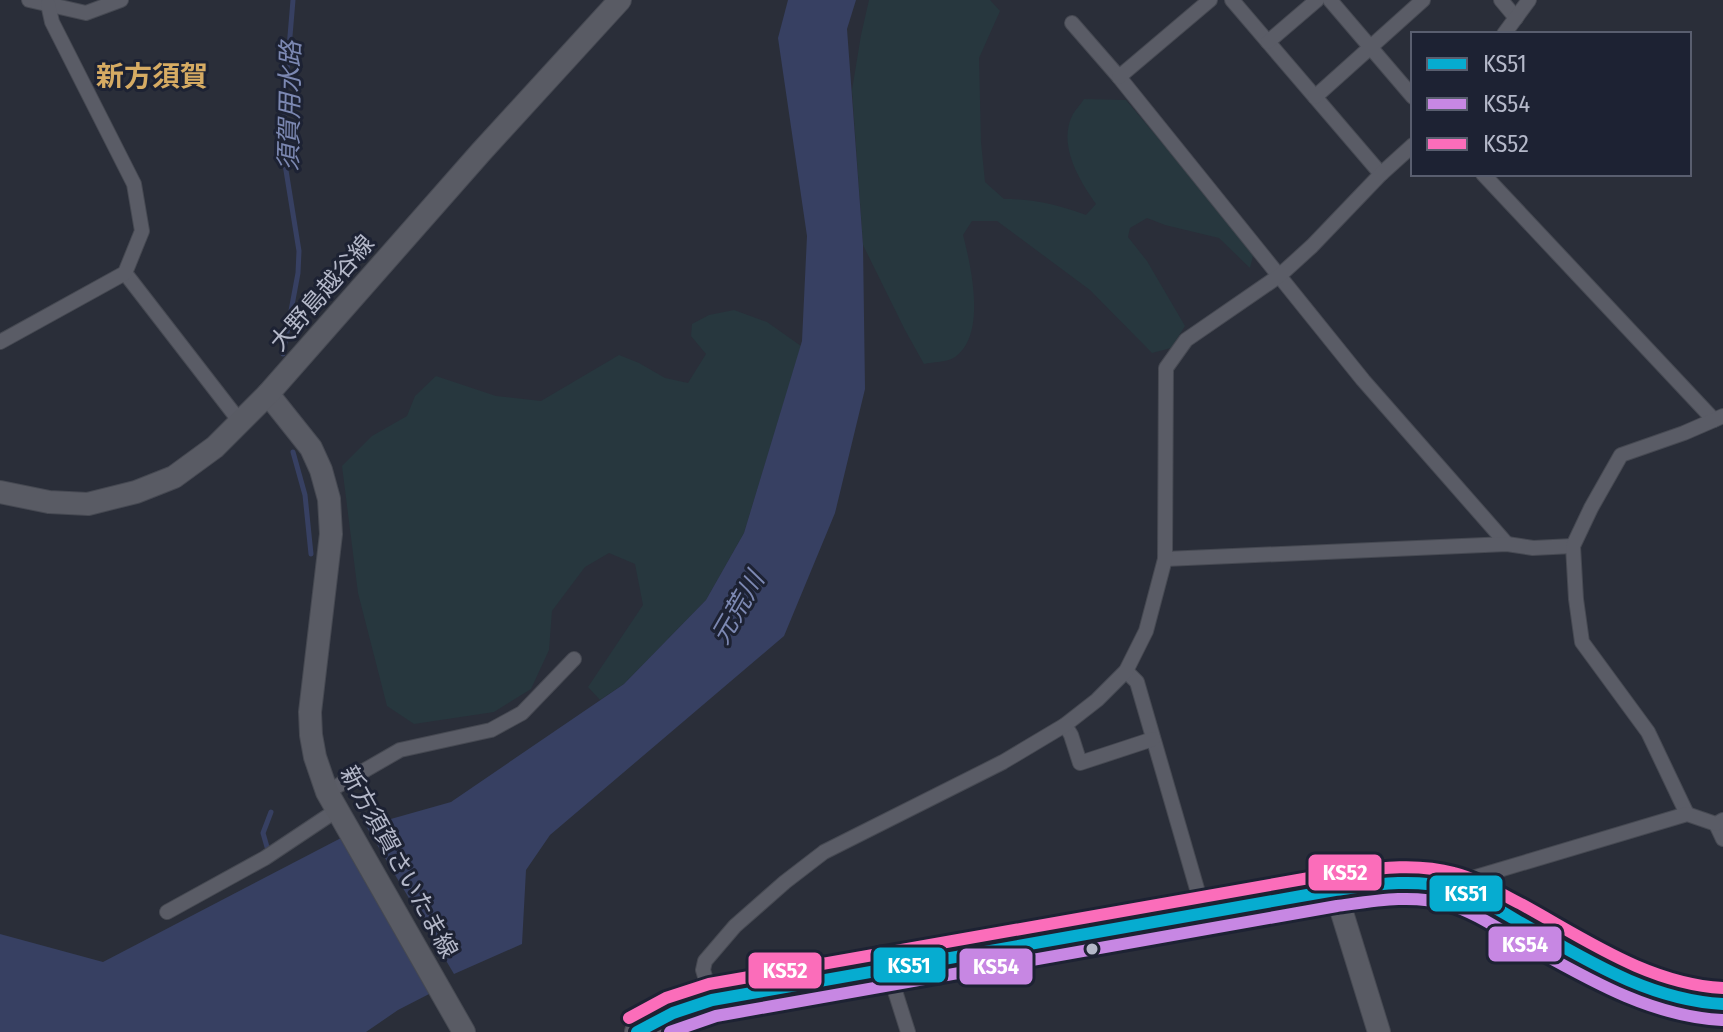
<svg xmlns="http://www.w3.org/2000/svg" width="1723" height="1032" viewBox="0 0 1723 1032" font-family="'Fira Sans Condensed','Noto Sans JP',sans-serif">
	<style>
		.green { fill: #27373e }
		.water { fill: #374062 }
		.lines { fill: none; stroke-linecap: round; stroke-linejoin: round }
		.stream { stroke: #374062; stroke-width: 5 }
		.street-casing { stroke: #464952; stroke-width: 16 }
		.secondary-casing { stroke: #464952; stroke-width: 24 }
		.primary-casing { stroke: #484b55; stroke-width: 26 }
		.street { stroke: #5a5c66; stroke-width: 14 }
		.secondary { stroke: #595b64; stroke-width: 22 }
		.primary { stroke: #5c5e68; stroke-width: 24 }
		.bus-1-casing { stroke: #1d2233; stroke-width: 18 }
		.bus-2-casing { stroke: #1d2233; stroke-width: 18 }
		.bus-3-casing { stroke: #1d2233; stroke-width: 18 }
		.bus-1 { stroke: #06acd0; stroke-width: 12 }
		.bus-2 { stroke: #c787e3; stroke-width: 12 }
		.bus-3 { stroke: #fb6dba; stroke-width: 12 }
		.bus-dot { fill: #b4b8c9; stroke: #1d2233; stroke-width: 3 }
		.labels { text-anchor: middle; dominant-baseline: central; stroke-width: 6; stroke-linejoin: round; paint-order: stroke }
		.street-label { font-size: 24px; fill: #b4b8c9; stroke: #1d2233 }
		.water-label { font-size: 26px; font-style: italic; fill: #7c88b2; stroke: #1d2233 }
		.quarter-label { font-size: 28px; font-weight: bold; fill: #d6ab63; stroke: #1d2233 }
		.line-badge { stroke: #1d2233; stroke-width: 3 }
		.badge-label { font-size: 22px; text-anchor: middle; font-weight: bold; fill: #fff }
	</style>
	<rect width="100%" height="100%" fill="#2a2e39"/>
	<g class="green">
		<path d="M869 0H990L1000 11 979 58 981 142 985 182 1004 199C1034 199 1058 205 1086 215L1096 204C1079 180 1057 144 1073 114 1076 109 1081 104 1084 99L1126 100 1254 252 1250 268 1219 238 1165 225 1147 218 1130 228 1128 237 1147 261 1185 326 1171 348 1152 353 1090 290 1020 238 997 221H972L963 235C971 266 987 335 955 357 948 362 933 362 924 364L905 330 863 245 852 90 861 35Z"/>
		<path d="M734 310 767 322 801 346 744 533 706 600 624 684 600 700 588 687 643 605 635 564 609 553 585 567 552 611 549 650 531 689 494 712 414 724 387 706 358 593 342 466 372 436 407 416 415 396 436 376 496 396 541 401 619 355 639 363 665 378 688 383 706 354 691 336 692 324 709 315Z"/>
	</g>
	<g class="water">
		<path d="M788 0H856L847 29 863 245 865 389 835 513 784 636 550 835 526 870 522 944 454 974 366 826 451 802 624 684 706 600 744 533 802 341 807 236 778 38Z"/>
		<path d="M341 838 433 992 398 1010 366 1032H0V934L103 962Z"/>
	</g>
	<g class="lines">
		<g class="stream">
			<path d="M283 354 298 273 299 251 284 158V108L293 0"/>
			<path d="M293 452 305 495 311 554"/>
			<path d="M267 847 263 833 271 812"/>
		</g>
		<defs>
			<g id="street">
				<path d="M29 0 86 13 121 0"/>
				<path d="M1232 0 1381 174"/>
				<path d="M1330 0 1413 97"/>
				<path d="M1501 0 1516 18"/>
				<path d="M1072 23 1119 77 1363 380 1507 544"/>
				<path d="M1504 34 1529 0"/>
				<path d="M1268 42 1317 0"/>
				<path d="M1119 77 1210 0"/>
				<path d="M1315 97 1423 0"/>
				<path d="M1483 174 1714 420"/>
				<path d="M125 273 241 423"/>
				<path d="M0 342 125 273 142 231 134 184 52 22 48 4"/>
				<path d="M1165 559 1507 544 1533 548 1573 546"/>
				<path d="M1126 671 1137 682 1204 913"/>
				<path d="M1065 725 1071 735 1080 763 1153 739"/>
				<path d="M327 792 400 750 491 730 522 713 574 659"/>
				<path d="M1687 814 1648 732 1582 642 1576 599 1573 546 1591 508 1621 455 1684 433 1723 416"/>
				<path d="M1716 824 1723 839"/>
				<path d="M1452 888 1459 882 1687 814 1716 824 1723 820"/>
				<path d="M167 912 265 858 337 810"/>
				<path d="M888 969 908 1032"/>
				<path d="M712 1000 703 970 705 961 735 926 785 882 824 852 1003 762 1065 725 1097 700 1126 671 1146 631 1165 559 1166 368 1186 340 1279 276 1312 246 1381 174 1413 145"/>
			</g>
			<g id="secondary">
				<path d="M268 394 311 448 321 470 329 499 331 534 310 712 311 735 315 757 327 792 464 1032"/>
				<path d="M0 492 49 502 88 504 136 492 174 477 215 447 268 394 481 152 620 0"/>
				<path d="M1335 890 1379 1032"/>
			</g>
			<path id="primary" d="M637 1032C660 1017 685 1007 712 1000L1335 890C1373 885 1412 878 1450 888 1473 894 1495 909 1516 920 1572 951 1659 1007 1723 1004"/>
		</defs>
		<use href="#street" class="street-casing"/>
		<use href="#secondary" class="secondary-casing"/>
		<use href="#primary" class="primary-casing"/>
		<use href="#street" class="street"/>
		<use href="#secondary" class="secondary"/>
		<use href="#primary" class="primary"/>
		<defs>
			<path id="bus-1" d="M637 1032 673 1013 712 1000 1335 890C1373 885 1412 878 1450 888 1475 895 1499 910 1521 923 1585 959 1648 1000 1723 1004"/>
			<path id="bus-2" d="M670 1032 716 1016 1337 906C1374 901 1411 894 1447 904 1472 911 1496 927 1518 940 1583 976 1647 1016 1722 1020"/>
			<path id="bus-3" d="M629 1018 666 998 709 984 1332 874C1373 869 1414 862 1454 873 1478 879 1499 893 1521 904 1585 939 1648 984 1723 988"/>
		</defs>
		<use href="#bus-1" class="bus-1-casing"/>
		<use href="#bus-2" class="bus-2-casing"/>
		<use href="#bus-3" class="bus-3-casing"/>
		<use href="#bus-1" class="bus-1"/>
		<use href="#bus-2" class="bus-2"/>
		<use href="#bus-3" class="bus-3"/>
	</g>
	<circle class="bus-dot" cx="1092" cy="949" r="7"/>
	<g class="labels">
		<g class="street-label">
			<text transform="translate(322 293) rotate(-49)">大野島越谷線</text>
			<text transform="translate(399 862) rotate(61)">新方須賀さいたま線</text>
		</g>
		<g class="water-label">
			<text transform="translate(290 106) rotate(-89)">須賀用水路</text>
			<text transform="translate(738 608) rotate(-60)">元荒川</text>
		</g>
		<g class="quarter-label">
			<text x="152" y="76">新方須賀</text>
		</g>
	</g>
	<g class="line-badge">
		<rect x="1307" y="853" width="76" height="39" rx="8" fill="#fb6dba"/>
		<rect x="1428" y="874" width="76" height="39" rx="8" fill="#06acd0"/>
		<rect x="1487" y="925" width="76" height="38" rx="8" fill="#c787e3"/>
		<rect x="872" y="946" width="75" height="38" rx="8" fill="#06acd0"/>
		<rect x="958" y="947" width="76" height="39" rx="8" fill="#c787e3"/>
		<rect x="747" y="951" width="76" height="39" rx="8" fill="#fb6dba"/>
	</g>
	<g class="badge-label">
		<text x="1345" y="880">KS52</text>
		<text x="1466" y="901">KS51</text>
		<text x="1525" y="952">KS54</text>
		<text x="909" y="973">KS51</text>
		<text x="996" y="974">KS54</text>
		<text x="785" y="978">KS52</text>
	</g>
	<rect x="1411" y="32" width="280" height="144" fill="#1d2233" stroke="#595e6f" stroke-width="2"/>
	<rect x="1427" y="58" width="40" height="12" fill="#06acd0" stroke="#595e6f" stroke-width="2"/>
	<text x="1483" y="72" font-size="24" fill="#b4b8c9">KS51</text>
	<rect x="1427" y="98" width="40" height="12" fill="#c787e3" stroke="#595e6f" stroke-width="2"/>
	<text x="1483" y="112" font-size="24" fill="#b4b8c9">KS54</text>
	<rect x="1427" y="138" width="40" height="12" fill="#fb6dba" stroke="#595e6f" stroke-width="2"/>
	<text x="1483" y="152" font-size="24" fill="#b4b8c9">KS52</text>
</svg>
